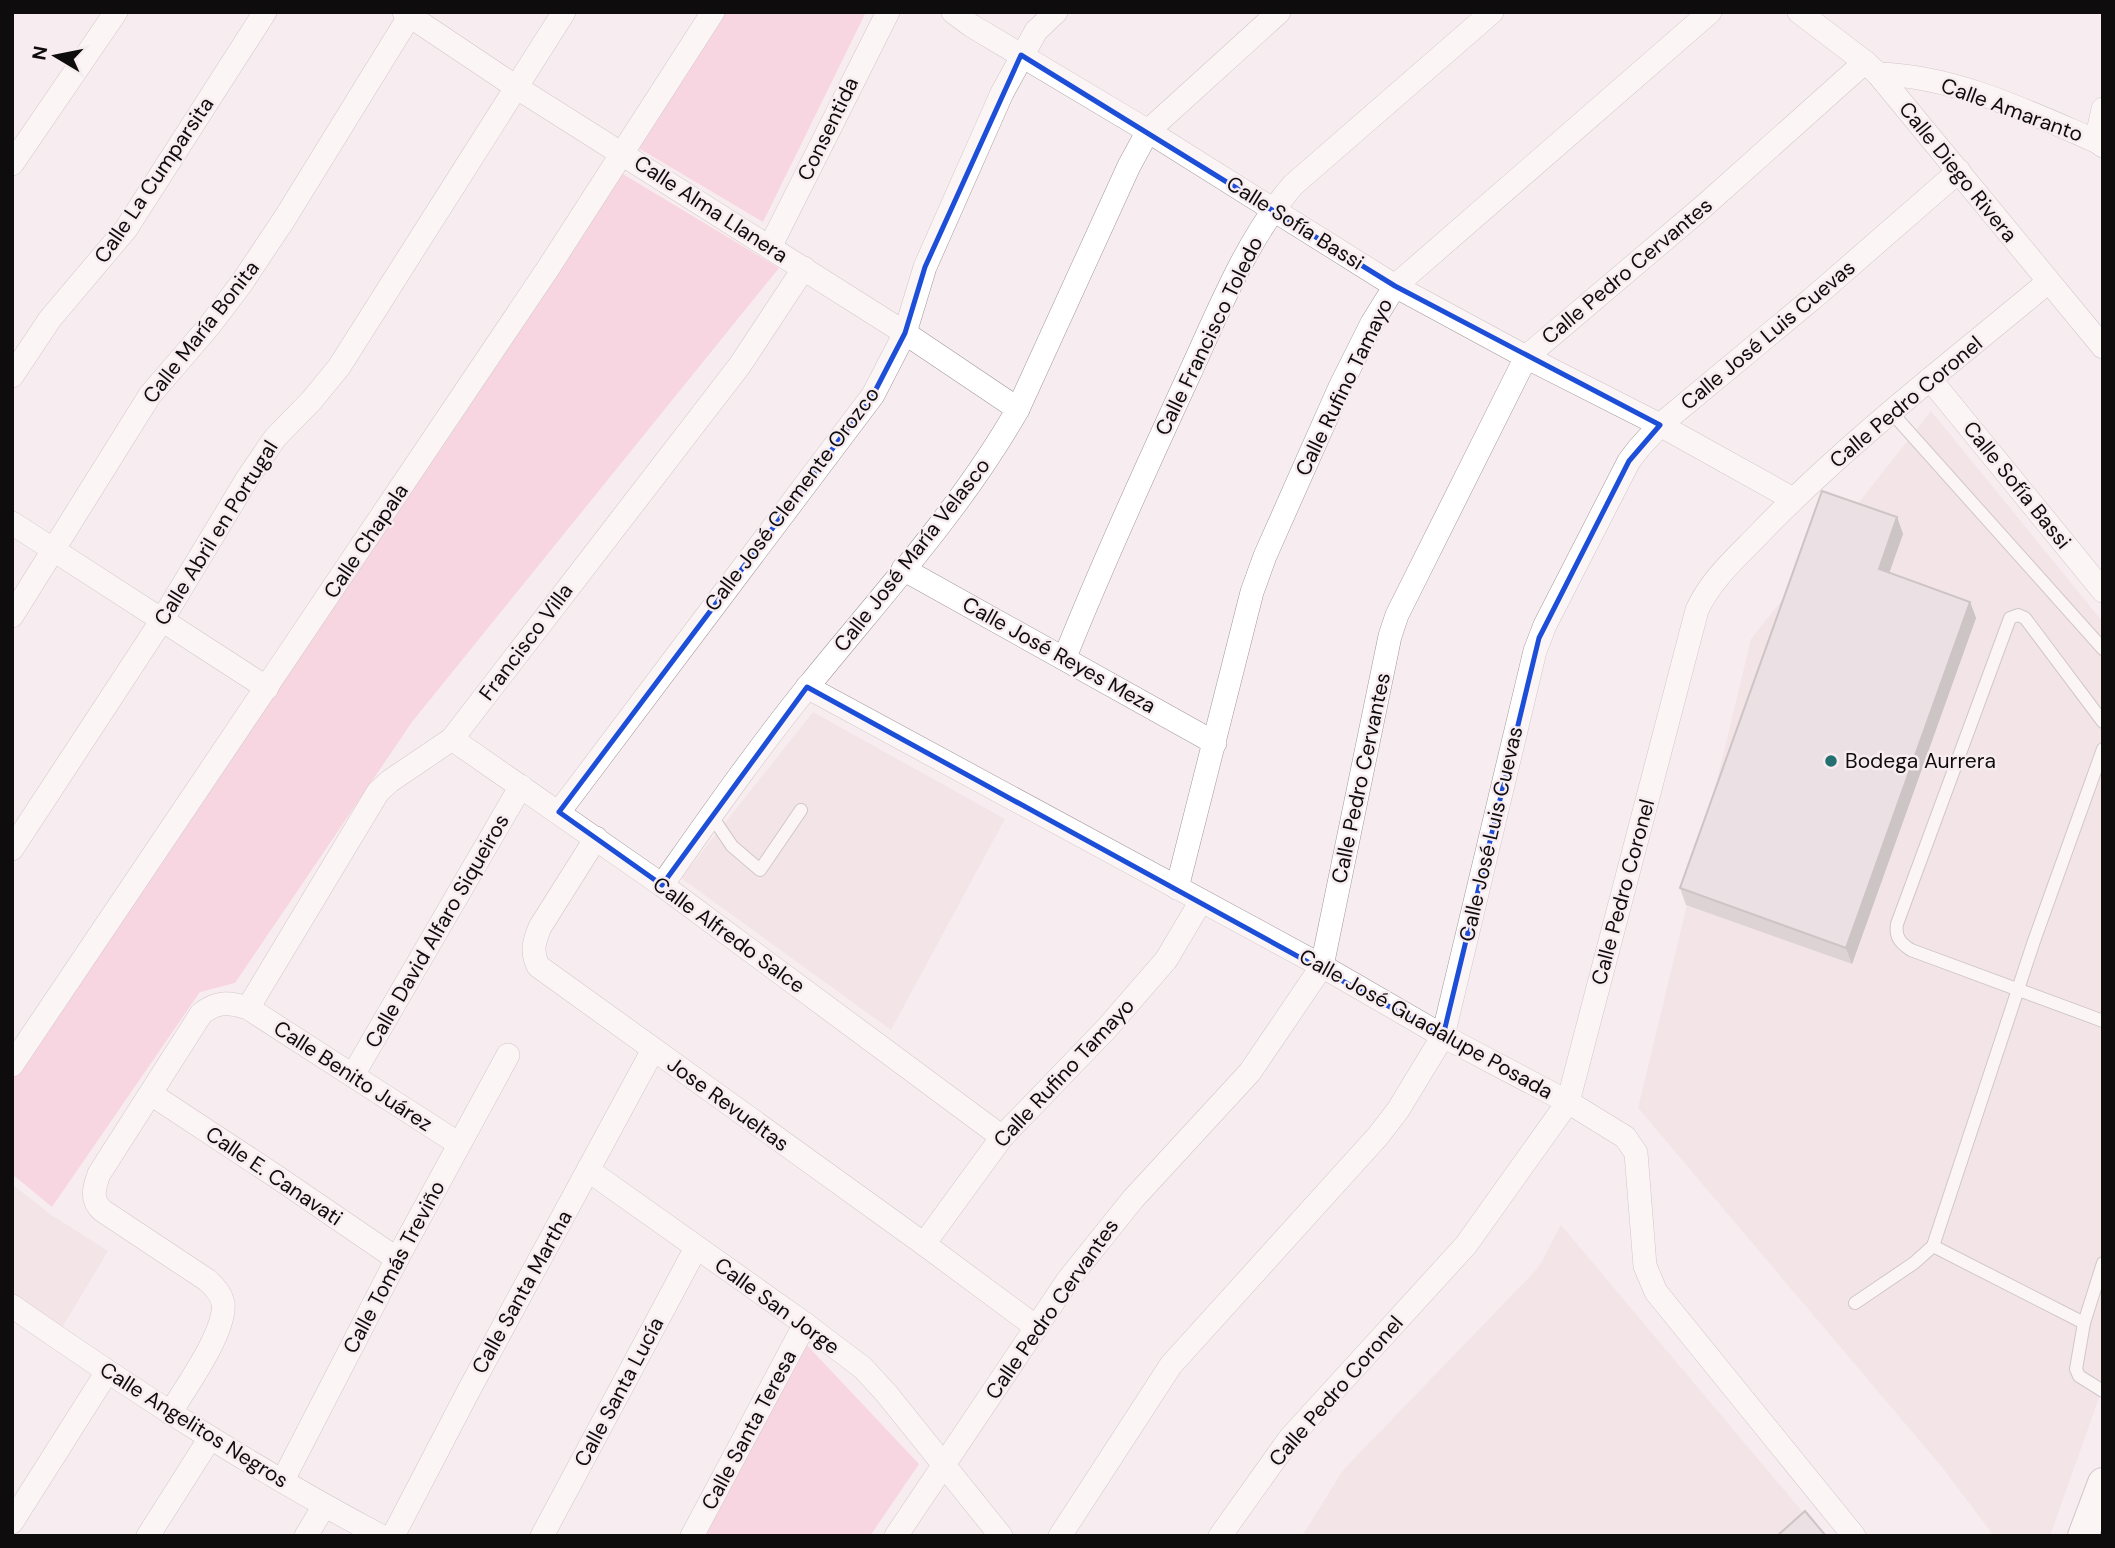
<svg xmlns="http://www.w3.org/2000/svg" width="2115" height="1548" viewBox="0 0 2115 1548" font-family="'DM Sans',sans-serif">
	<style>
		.built { fill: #eddadf }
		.green { fill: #f9bbd0 }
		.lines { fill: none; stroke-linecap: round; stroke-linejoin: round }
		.service-casing { stroke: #a2989b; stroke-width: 14 }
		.minor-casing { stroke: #a2989b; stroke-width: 24 }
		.tertiary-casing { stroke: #a2989b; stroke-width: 32 }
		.service { stroke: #fff; stroke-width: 12 }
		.minor { stroke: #fff; stroke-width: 23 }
		.tertiary { stroke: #fff; stroke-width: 30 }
		.wall { fill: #bdb4b6 }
		.shaded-wall { fill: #9a9294 }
		.building { fill: #dcd1d4; stroke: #9a9294; stroke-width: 2 }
		.marked { fill: none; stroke: #1d4ed8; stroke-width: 5; stroke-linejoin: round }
		.poi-dot { fill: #246f70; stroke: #f7ecef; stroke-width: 2.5 }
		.labels { text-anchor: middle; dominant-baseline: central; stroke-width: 5; stroke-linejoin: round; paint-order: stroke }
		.street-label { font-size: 21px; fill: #0f0c0d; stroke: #f7ecef }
		.poi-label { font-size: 21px; fill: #0f0c0d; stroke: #f7ecef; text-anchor: start }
	</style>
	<rect width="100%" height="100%" fill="#f7ecef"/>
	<g class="built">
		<path d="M1931 411 2103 622V1387L2050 1536H1994L1941 1466 1638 1108 1751 639Z"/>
		<path d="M813 712 1005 819 891 1030 681 878Z"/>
		<path d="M12 1184 50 1214 108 1251 60 1331 12 1298Z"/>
		<path d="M1561 1225 1823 1536H1302L1343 1470 1538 1268Z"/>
	</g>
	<g class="green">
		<path d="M718 12H866L763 222 635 146Z"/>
		<path d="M618 171 779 268 412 722 235 983 200 992 52 1207 12 1174V1070Z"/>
		<path d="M804 1342 919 1464 870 1536H699Z"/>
	</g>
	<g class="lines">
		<defs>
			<g id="service">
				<path d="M1892 413 2103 649"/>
				<path d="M2103 722 2025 618 2018 615 2010 618 1897 924C1895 937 1900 943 1911 950L2103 1021"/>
				<path d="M711 815 732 846 760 870 801 810"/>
				<path d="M1933 1246 2084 1323 2103 1263"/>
				<path d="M1855 1303 1914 1263 1933 1246 2034 941 2103 749"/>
				<path d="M2084 1323 2076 1369 2079 1376 2103 1391"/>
			</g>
			<g id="minor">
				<path d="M404 12 516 87 905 333 1018 409"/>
				<path d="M953 12 972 26 1148 131 1395 286 1526 357 1660 425 1793 499"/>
				<path d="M1799 12 1865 62 1878 74 2103 347"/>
				<path d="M1878 74C1955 76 2026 111 2096 141L2103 146"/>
				<path d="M2096 141 2103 109"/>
				<path d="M12 164 116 12"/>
				<path d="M770 247 888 12"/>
				<path d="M12 376 50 319 126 229 265 12"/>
				<path d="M1930 379 2103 591"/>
				<path d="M12 523 267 688"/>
				<path d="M903 569 1215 743"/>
				<path d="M12 616 150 395 210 325 241 284 285 218 412 12"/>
				<path d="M1065 657C1103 562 1146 468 1189 375 1219 310 1246 240 1293 185L1492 12"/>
				<path d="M807 687 1322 966 1443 1036 1568 1102 1625 1137 1636 1153 1645 1266 1656 1292 1854 1536"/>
				<path d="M452 739 662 885 1002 1137"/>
				<path d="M559 812 873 395 905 333 925 267 1002 93 1036 31 1056 12"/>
				<path d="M596 838 540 927C534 942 531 951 538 966L924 1244 1036 1327"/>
				<path d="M12 849 162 620 247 479 275 438 312 400 339 367 564 12"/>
				<path d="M662 885C710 817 758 748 810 684 882 595 961 509 1018 409L1129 166 1148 131 1279 12"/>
				<path d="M1177 888 1252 592 1265 556 1340 387 1372 323 1395 286 1710 12"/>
				<path d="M248 1008 378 792 390 781 452 739 740 365 804 268"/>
				<path d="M12 1065 547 270 713 12"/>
				<path d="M353 1075 521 786"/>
				<path d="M151 1094 277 1177 397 1259"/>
				<path d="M588 1170 805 1324 863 1368 886 1393 1001 1536"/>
				<path d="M924 1244 1002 1137 1107 1028 1166 960 1201 901"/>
				<path d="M12 1306C131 1389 252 1468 381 1536"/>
				<path d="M170 1413C185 1389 227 1330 223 1303 221 1293 214 1286 207 1280L103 1211C90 1200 94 1188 99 1174L201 1014C217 1001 229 1002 248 1008L459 1144"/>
				<path d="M283 1480 397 1259 508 1055"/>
				<path d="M12 1522 107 1372"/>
				<path d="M148 1536 210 1438"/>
				<path d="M306 1536 324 1506"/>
				<path d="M393 1536 469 1390 653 1050"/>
				<path d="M542 1536 696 1248"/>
				<path d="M692 1536 805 1324"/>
				<path d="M896 1536 1068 1280 1133 1199 1250 1072 1322 966 1390 636 1397 615 1526 357 1704 206 1865 62"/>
				<path d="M1060 1536 1171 1365 1378 1136 1398 1110 1443 1036 1535 651 1545 625 1629 461 1639 448 1660 425 1812 299 1959 171"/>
				<path d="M1220 1536 1290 1438 1466 1245 1568 1102 1697 610C1711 579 1738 556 1761 532 1849 441 1951 363 2048 282"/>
			</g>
			<path id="tertiary" d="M2083 1536 2103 1483"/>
		</defs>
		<use href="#service" class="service-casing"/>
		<use href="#minor" class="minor-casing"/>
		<use href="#tertiary" class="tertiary-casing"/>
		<use href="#service" class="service"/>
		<use href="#minor" class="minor"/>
		<use href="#tertiary" class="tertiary"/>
	</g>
	<path class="wall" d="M1897 517 1903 534 1889 573 1970 602 1976 618 1852 964 1686 905 1680 888Z"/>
	<g class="shaded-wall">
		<path d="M1897 517 1903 534 1885 585 1879 569Z"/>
		<path d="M1970 602 1976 618 1852 964 1846 948Z"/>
	</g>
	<g class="building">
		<path d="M1822 491 1897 517 1879 569 1970 602 1846 948 1680 888Z"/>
		<path d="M1805 1511 1826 1536H1777Z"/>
	</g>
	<path d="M0 0H2115V1548H0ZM1021 55 1395 286 1660 425 1629 461 1539 638 1443 1036 807 687 662 885 559 812 873 395 905 333 925 267Z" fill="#f7ecef" fill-opacity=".55" fill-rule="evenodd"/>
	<path class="marked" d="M1021 55 1395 286 1660 425 1629 461 1539 638 1443 1036 807 687 662 885 559 812 873 395 905 333 925 267Z"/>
	<circle class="poi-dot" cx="1831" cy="761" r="7"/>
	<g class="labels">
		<g class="street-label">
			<text transform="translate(2012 110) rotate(20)">Calle Amaranto</text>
			<text transform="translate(828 129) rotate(-64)">Consentida</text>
			<text transform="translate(1958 172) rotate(51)">Calle Diego Rivera</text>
			<text transform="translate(154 180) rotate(-56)">Calle La Cumparsita</text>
			<text transform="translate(711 209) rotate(33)">Calle Alma Llanera</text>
			<text transform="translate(1295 223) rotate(32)">Calle Sofía Bassi</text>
			<text transform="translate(1627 271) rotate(-40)">Calle Pedro Cervantes</text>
			<text transform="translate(201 332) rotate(-52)">Calle María Bonita</text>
			<text transform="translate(1768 335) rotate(-40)">Calle José Luis Cuevas</text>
			<text transform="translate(1209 336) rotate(-64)">Calle Francisco Toledo</text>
			<text transform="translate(1344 387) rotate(-64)">Calle Rufino Tamayo</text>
			<text transform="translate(1906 402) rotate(-40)">Calle Pedro Coronel</text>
			<text transform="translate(2017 485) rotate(51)">Calle Sofía Bassi</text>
			<text transform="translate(792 499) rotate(-53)">Calle José Clemente Orozco</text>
			<text transform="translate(216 533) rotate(-58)">Calle Abril en Portugal</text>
			<text transform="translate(366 541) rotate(-56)">Calle Chapala</text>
			<text transform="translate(912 555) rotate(-52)">Calle José María Velasco</text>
			<text transform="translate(526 642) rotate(-53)">Francisco Villa</text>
			<text transform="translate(1059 655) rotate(29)">Calle José Reyes Meza</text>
			<text transform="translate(1361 778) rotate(-78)">Calle Pedro Cervantes</text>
			<text transform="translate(1491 834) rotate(-77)">Calle José Luis Cuevas</text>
			<text transform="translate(1623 892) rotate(-75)">Calle Pedro Coronel</text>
			<text transform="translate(437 931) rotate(-60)">Calle David Alfaro Siqueiros</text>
			<text transform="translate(729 935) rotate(36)">Calle Alfredo Salce</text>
			<text transform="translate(1426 1024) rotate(29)">Calle José Guadalupe Posada</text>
			<text transform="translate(1064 1073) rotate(-47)">Calle Rufino Tamayo</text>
			<text transform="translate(353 1076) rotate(33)">Calle Benito Juárez</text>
			<text transform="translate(728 1104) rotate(36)">Jose Revueltas</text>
			<text transform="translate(274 1176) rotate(34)">Calle E. Canavati</text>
			<text transform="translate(394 1267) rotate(-62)">Calle Tomás Treviño</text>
			<text transform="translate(522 1292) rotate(-61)">Calle Santa Martha</text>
			<text transform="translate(777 1306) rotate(36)">Calle San Jorge</text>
			<text transform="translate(1052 1309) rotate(-55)">Calle Pedro Cervantes</text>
			<text transform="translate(1336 1391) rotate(-49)">Calle Pedro Coronel</text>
			<text transform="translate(619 1392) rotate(-62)">Calle Santa Lucía</text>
			<text transform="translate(194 1425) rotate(32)">Calle Angelitos Negros</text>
			<text transform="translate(749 1430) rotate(-62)">Calle Santa Teresa</text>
		</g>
		<g class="poi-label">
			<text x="1845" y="761">Bodega Aurrera</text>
		</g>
	</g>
	<rect width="2115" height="1548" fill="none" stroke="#0f0c0d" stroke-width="28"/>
	<g transform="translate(56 56) rotate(280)" stroke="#f7ecef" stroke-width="5" paint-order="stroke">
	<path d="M0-5L12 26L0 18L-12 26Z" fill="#0f0c0d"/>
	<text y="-10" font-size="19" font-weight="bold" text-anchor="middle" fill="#0f0c0d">N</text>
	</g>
</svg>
